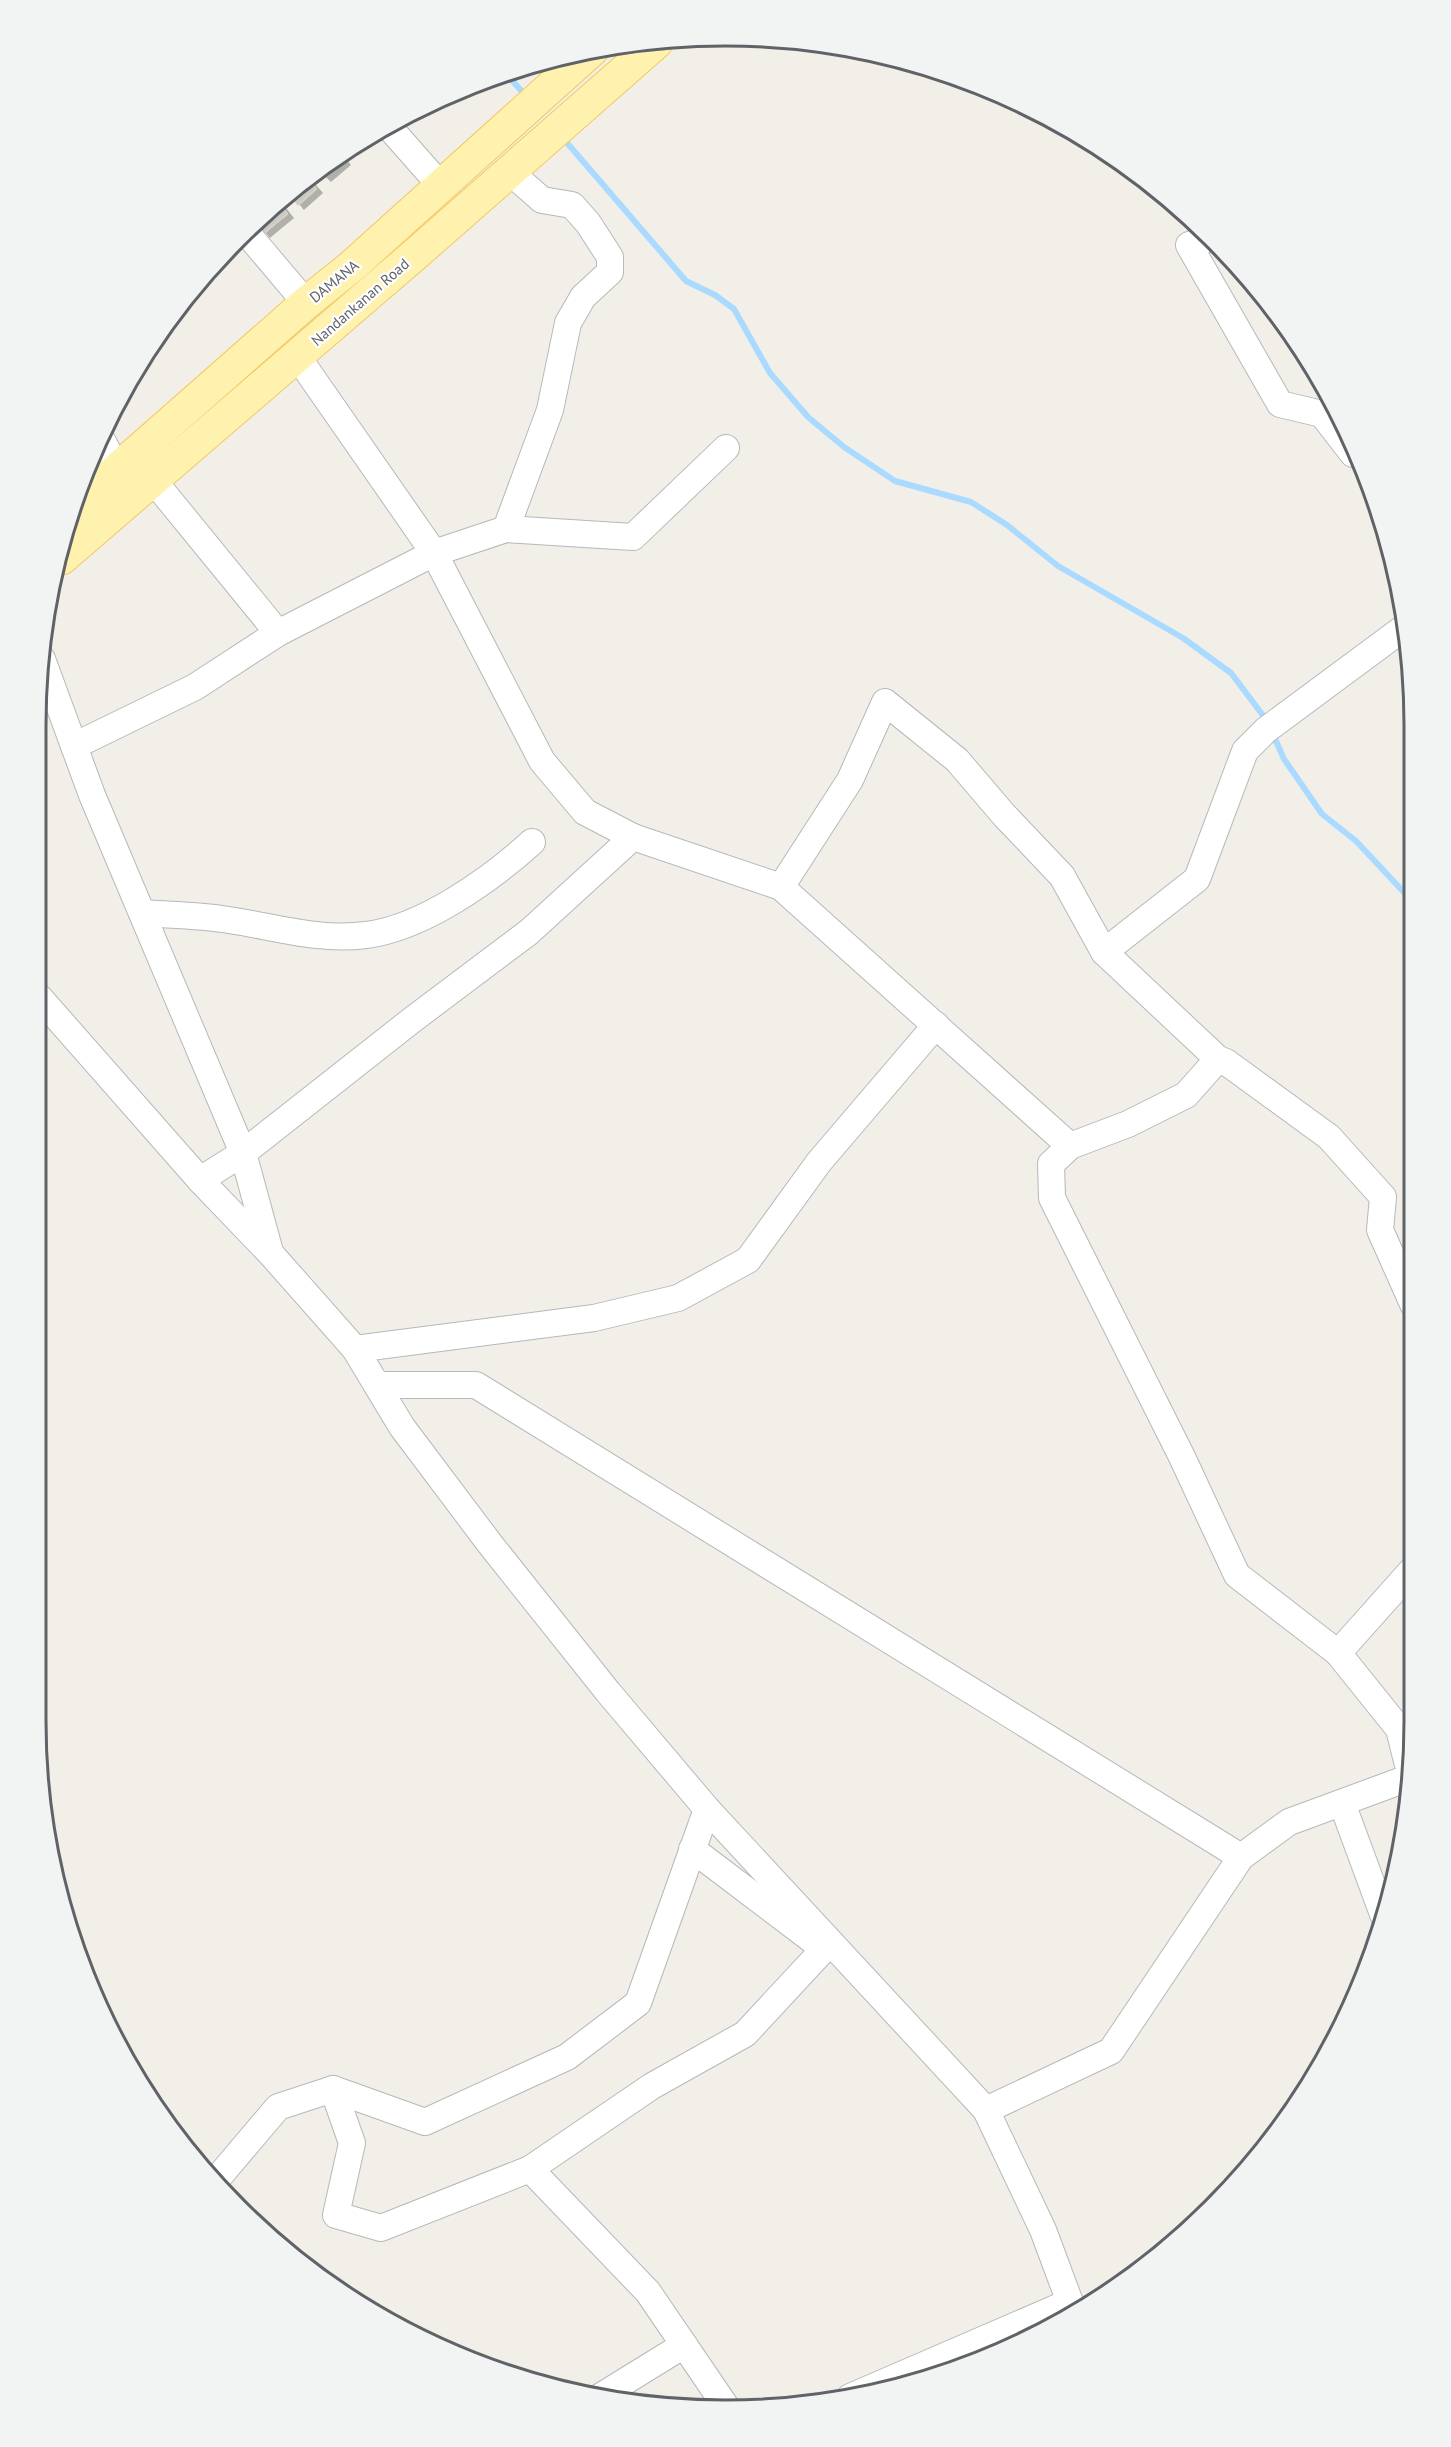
<svg xmlns="http://www.w3.org/2000/svg" width="1451" height="2447" viewBox="0 0 1451 2447" font-family="'PT Sans',sans-serif">
	<style>
		.lines { fill: none; stroke-linecap: round; stroke-linejoin: round }
		.stream { stroke: #aadaff; stroke-width: 6 }
		.building { fill: #cccac5; stroke: #d6d1c6; stroke-width: 1.5; filter: url(#shadow) }
		.minor-casing { stroke: #b5b8bc; stroke-width: 28 }
		.major-casing { stroke: #f2c960; stroke-width: 34 }
		.minor { stroke: #fff; stroke-width: 26 }
		.major { stroke: #fff2af; stroke-width: 32 }
		.labels { text-anchor: middle; dominant-baseline: central; stroke-width: 4.5; stroke-linejoin: round; paint-order: stroke }
		.street-label { font-size: 15px; fill: #5f6368; stroke: #fff }
		.rim { fill: none; stroke: #5f6368; stroke-width: 3 }
	</style>
	<defs>
		<filter id="shadow"><feDropShadow dx="6" dy="4" stdDeviation="0" flood-color="#0004"/></filter>
	</defs>
	<rect width="100%" height="100%" fill="#f1efe8"/>
	<g class="lines">
		<g class="stream">
			<path d="M507 75 528 98"/>
			<path d="M562 137 686 281 715 295 734 309 770 373 808 417 844 447 895 481 971 502 1007 525 1058 566 1183 638 1231 673 1268 722"/>
			<path d="M1272 732 1284 759 1322 814 1356 841 1413 902"/>
		</g>
	</g>
	<g class="building">
		<path d="M339 155 344 161 325 177 319 171Z"/>
		<path d="M308 180 316 189 298 205 290 195Z"/>
		<path d="M279 204 287 214 264 233 256 223Z"/>
	</g>
	<g class="lines">
		<defs>
			<g id="minor">
				<path d="M389 127 441 186"/>
				<path d="M246 232 306 303"/>
				<path d="M1207 239 1189 245 1280 404 1322 414"/>
				<path d="M297 356 434 553 542 761 585 812 633 837 781 887 850 780 885 702 957 760 1004 815 1062 876 1104 952 1218 1059"/>
				<path d="M1335 410 1322 414 1353 454"/>
				<path d="M103 442 117 469"/>
				<path d="M153 480 278 633 434 553 506 529 550 410 568 323 583 297 610 272V257L588 223 572 205 542 200 510 172"/>
				<path d="M506 529 633 537 726 448"/>
				<path d="M42 659 92 795 243 1153 270 1252"/>
				<path d="M74 746 195 687 278 633"/>
				<path d="M781 887 1070 1146"/>
				<path d="M142 913C171 915 201 915 229 920 275 927 319 941 366 935 423 928 490 880 532 842"/>
				<path d="M1104 952 1197 879 1245 751 1266 730 1405 627"/>
				<path d="M39 997 200 1180 271 1254 355 1349 402 1427 490 1544 608 1692 707 1809 986 2110 1043 2230 1074 2313"/>
				<path d="M200 1180 243 1153 412 1020 529 932 633 837"/>
				<path d="M355 1349 594 1318 678 1298 748 1260 819 1162 936 1025"/>
				<path d="M377 1385H476L1241 1857"/>
				<path d="M1338 1653 1237 1575 1182 1457 1052 1198 1051 1164 1070 1146 1128 1124 1186 1095 1218 1059 1226 1062 1329 1137 1383 1197 1380 1230 1413 1304"/>
				<path d="M1342 1803 1384 1917"/>
				<path d="M333 2089 352 2143 336 2215 381 2228 530 2169 652 2086 745 2034 824 1949 692 1849"/>
				<path d="M986 2110 1111 2051 1241 1857 1289 1822 1411 1777 1399 1729 1338 1653 1413 1569"/>
				<path d="M530 2169 648 2292 729 2411"/>
				<path d="M217 2179 278 2107 333 2089 425 2122 567 2057 638 2003 707 1809"/>
				<path d="M850 2397 1070 2302"/>
				<path d="M598 2398 684 2345"/>
			</g>
			<g id="major">
				<path d="M72 509 306 303 352 266 593 49"/>
				<path d="M62 558 419 251 656 43"/>
			</g>
		</defs>
		<use href="#minor" class="minor-casing"/>
		<use href="#major" class="major-casing"/>
		<use href="#minor" class="minor"/>
		<use href="#major" class="major"/>
	</g>
	<g class="labels">
		<g class="street-label">
			<text transform="translate(334 281) rotate(-39)">DAMANA</text>
			<text transform="translate(360 302) rotate(-41)">Nandankanan Road</text>
		</g>
	</g>
	<path d="M0 0H1451V2447H0ZM725 46H725A679 679 0 0 1 1404 725V1721A679 679 0 0 1 725 2400H725A679 679 0 0 1 46 1721V725A679 679 0 0 1 725 46Z" fill="#f2f3f3" fill-rule="evenodd"/>
	<path class="rim" d="M725 46H725A679 679 0 0 1 1404 725V1721A679 679 0 0 1 725 2400H725A679 679 0 0 1 46 1721V725A679 679 0 0 1 725 46Z"/>
</svg>
